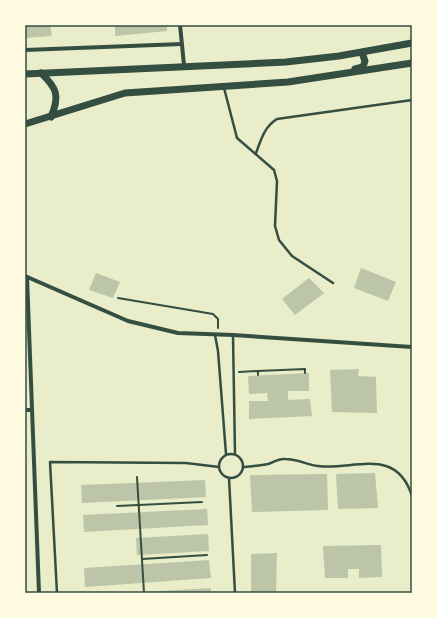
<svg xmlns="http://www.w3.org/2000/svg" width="437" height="618" viewBox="0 0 437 618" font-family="Barlow,sans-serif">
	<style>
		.building { fill: #bcc5a7 }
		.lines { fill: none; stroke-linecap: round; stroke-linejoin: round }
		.path { stroke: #344e41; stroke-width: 2 }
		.service { stroke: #344e41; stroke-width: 2.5 }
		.minor { stroke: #344e41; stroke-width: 4 }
		.primary { stroke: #344e41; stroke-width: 7 }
		.neatline { fill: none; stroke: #344e41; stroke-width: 1.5 }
	</style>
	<rect width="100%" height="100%" fill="#e9edc9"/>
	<g class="building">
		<path d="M25 25H50L52 36 25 38Z"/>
		<path d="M115 25H167V31L115 36Z"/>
		<path d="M361 268 396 282 388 301 354 288Z"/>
		<path d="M96 273 120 282 113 298 89 290Z"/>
		<path d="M309 278 324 293 295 315 282 299Z"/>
		<path d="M359 369 358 376 376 377 377 413 332 412 330 370Z"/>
		<path d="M309 373V391H288V400L310 399 312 416 249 419V401H268L267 393 249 394 248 376Z"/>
		<path d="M375 473 378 508 338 509 336 474Z"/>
		<path d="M327 474 328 510 252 512 250 475Z"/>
		<path d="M205 480 206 497 82 503 81 485Z"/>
		<path d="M207 509 208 525 84 532 83 515Z"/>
		<path d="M208 534 209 551 137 555 136 538Z"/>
		<path d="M381 545 382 577 359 578V569H348V578H325L323 546Z"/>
		<path d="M277 553 276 593H251V554Z"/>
		<path d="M209 560 211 578 85 587 84 568Z"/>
		<path d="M211 588V593H142V592Z"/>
	</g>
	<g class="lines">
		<g class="path">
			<path d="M118 298 213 314 218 319V328"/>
			<path d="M258 371 305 369V373"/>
			<path d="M239 372 258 371V375"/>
			<path d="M137 477 144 593"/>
			<path d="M117 506 202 502"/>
			<path d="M142 559 207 555"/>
		</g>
		<g class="service">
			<path d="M224 88 237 138 274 170 277 181 275 226 279 240 292 256 333 283"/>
			<path d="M256 153C261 140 264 127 277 119L412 100"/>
			<path d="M215 335 218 351 226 454"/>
			<path d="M233 335 235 454"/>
			<circle cx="231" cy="466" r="12"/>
			<path d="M244 467C251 466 260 466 268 464 274 462 279 458 285 459 299 459 306 465 318 466 352 471 396 445 412 496"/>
			<path d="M229 478 235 593"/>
			<path d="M57 593 50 462 186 463 219 467"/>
		</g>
		<g class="minor">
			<path d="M180 25 184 65"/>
			<path d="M25 50 182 44"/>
			<path d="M25 276 128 321 178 333 233 335 412 347"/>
			<path d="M27 277 39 593"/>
			<path d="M25 410H32"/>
		</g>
		<g class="primary">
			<path d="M355 69 363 67 365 61 362 53"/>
			<path d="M41 73C57 88 60 96 51 117"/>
			<path d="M25 74 286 62 339 56 412 43"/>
			<path d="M25 124 125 93 288 82 412 63"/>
		</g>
	</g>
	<rect width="437" height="618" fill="none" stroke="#fefae0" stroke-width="52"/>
	<rect x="26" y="26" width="385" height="566" class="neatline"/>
</svg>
